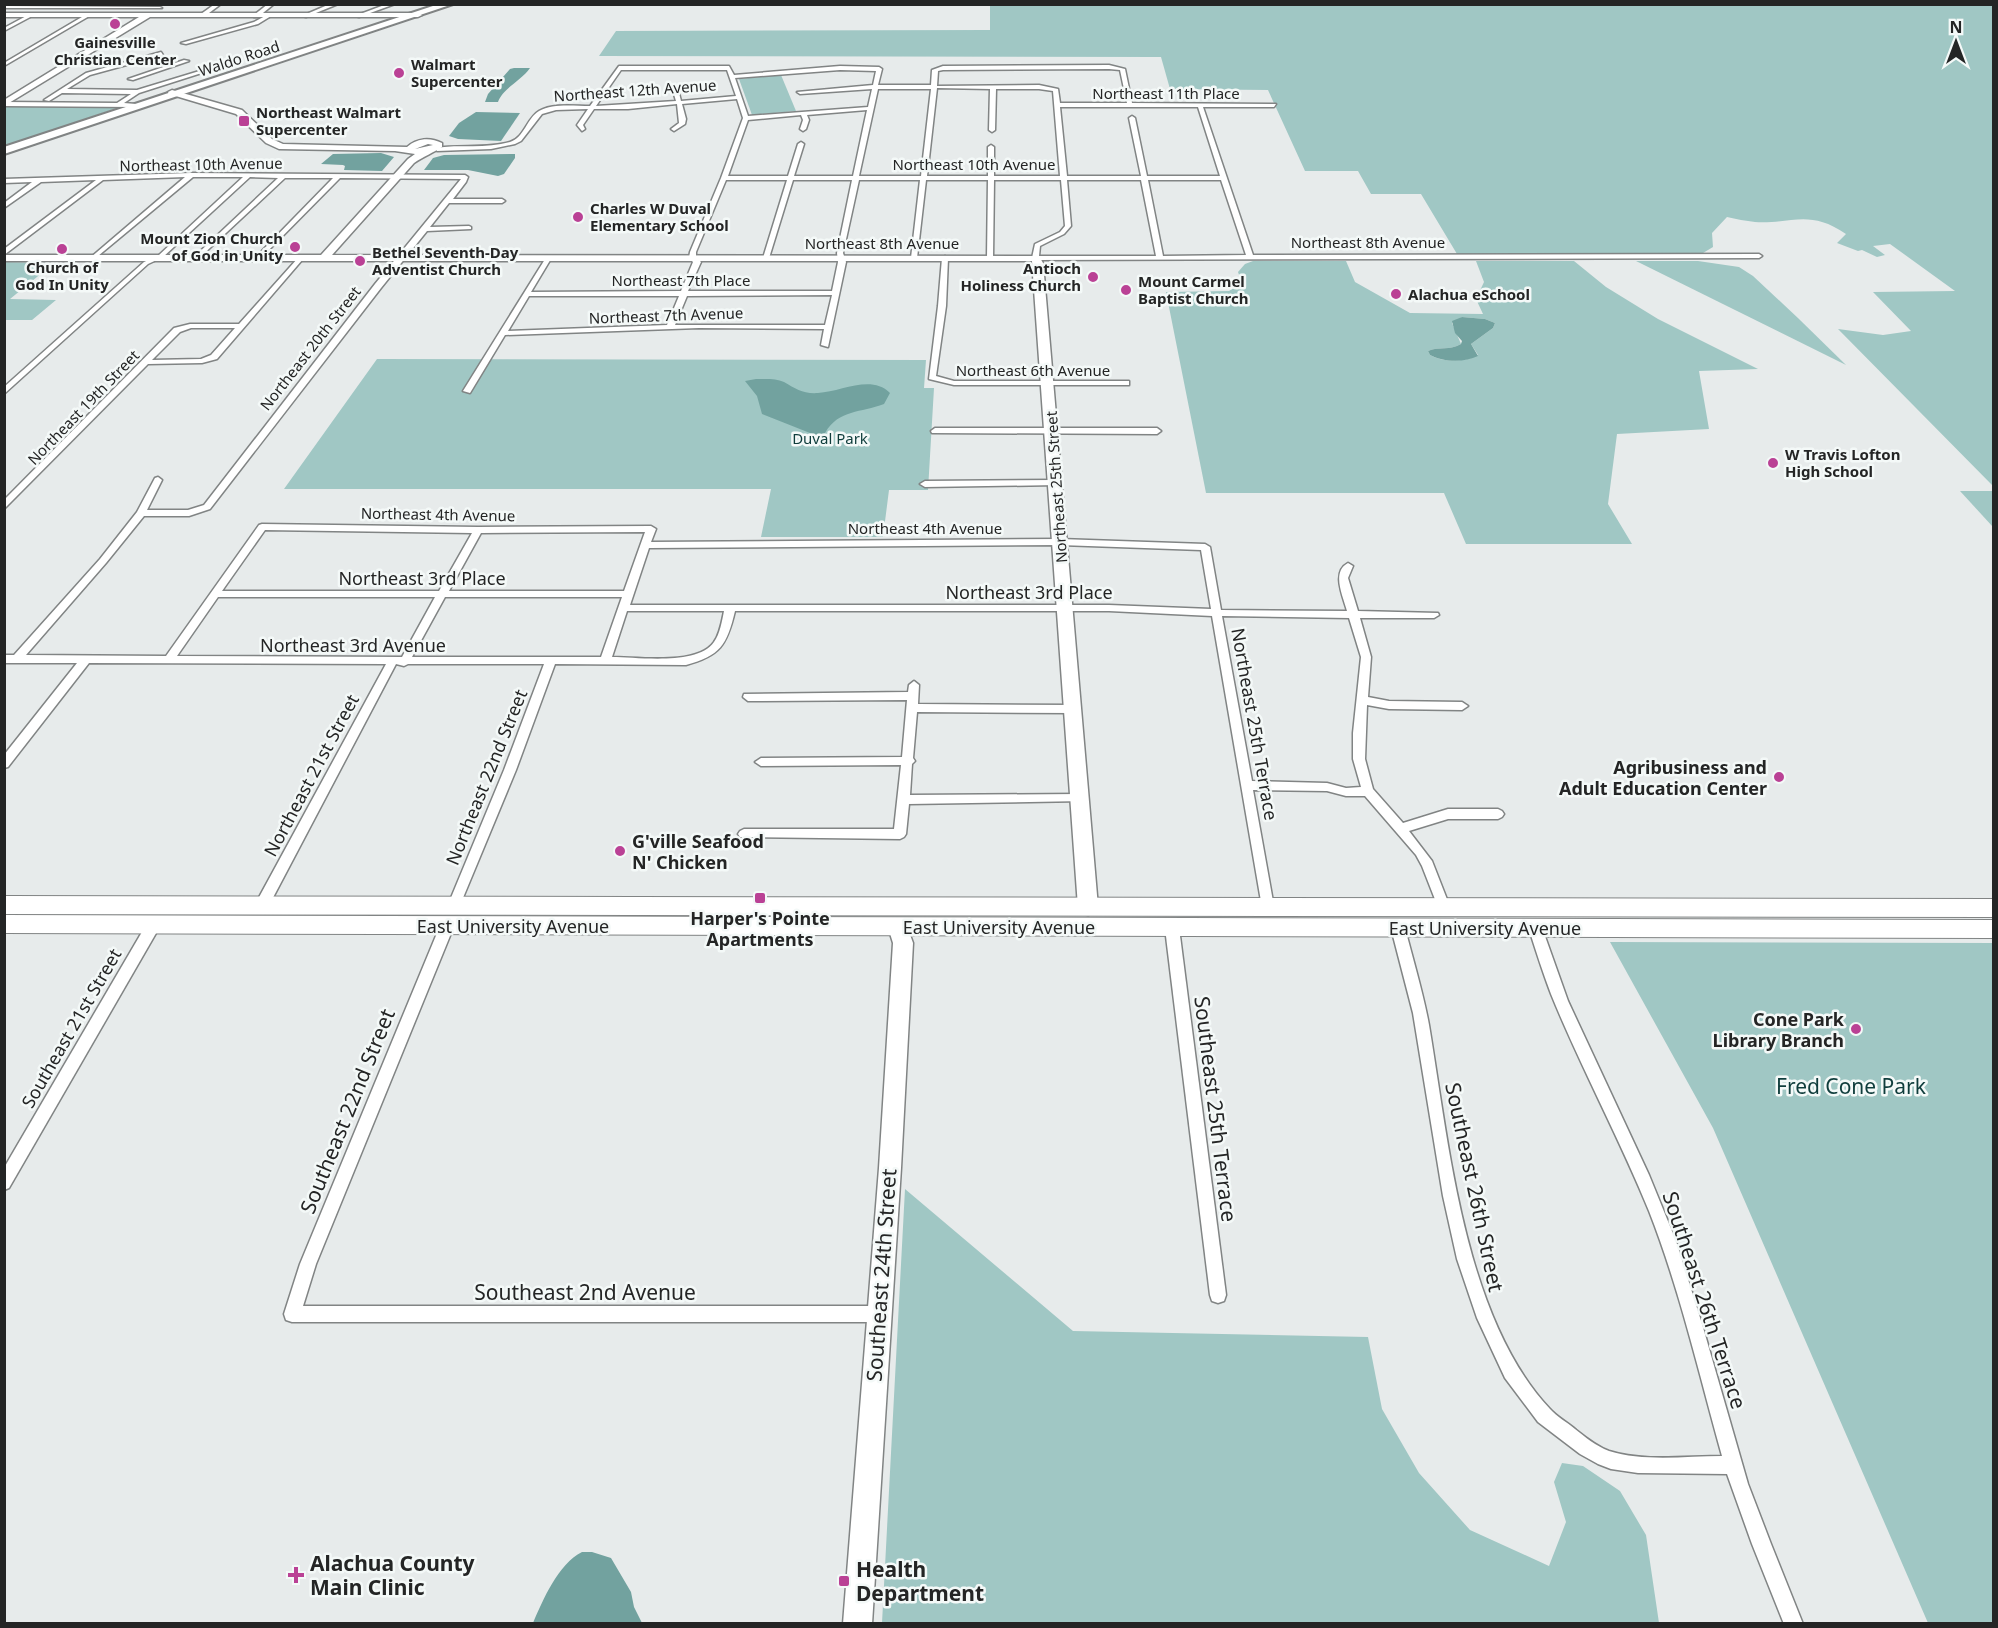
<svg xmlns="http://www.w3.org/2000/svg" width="1998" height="1628" viewBox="0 0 1998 1628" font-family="'Noto Sans',sans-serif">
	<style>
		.green { fill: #a0c7c4; fill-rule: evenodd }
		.water { fill: #72a29f }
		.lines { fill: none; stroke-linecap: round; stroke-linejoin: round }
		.street-casing { stroke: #818484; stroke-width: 3 }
		.secondary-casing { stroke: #818484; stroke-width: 3 }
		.primary-casing { stroke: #818484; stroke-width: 2 }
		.highway-casing { stroke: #818484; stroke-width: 4 }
		.street { fill: #fff; fill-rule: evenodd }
		.secondary { fill: #fff; fill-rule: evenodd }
		.primary { fill: #fff; fill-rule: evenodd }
		.highway { fill: #fff; fill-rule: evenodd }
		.poi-dot { fill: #ba4195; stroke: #f4f9f8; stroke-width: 2 }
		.labels { text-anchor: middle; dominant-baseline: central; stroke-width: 5; stroke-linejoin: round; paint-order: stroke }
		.far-poi-label { font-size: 15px; font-weight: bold; fill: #242525; stroke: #f4f9f8; text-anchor: start }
		.far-street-label { font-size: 15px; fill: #242525; stroke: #f4f9f8 }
		.far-park-label { font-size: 15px; fill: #0f3d3c; stroke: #f4f9f8 }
		.street-label { font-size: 18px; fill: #242525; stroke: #f4f9f8 }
		.poi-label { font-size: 18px; font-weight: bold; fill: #242525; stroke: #f4f9f8; text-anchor: end }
		.near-park-label { font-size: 21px; fill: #0f3d3c; stroke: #f4f9f8 }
		.near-street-label { font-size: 21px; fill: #242525; stroke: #f4f9f8 }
		.near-poi-label { font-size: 21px; font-weight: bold; fill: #242525; stroke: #f4f9f8; text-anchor: start }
	</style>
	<rect width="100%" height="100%" fill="#e7ebeb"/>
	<g class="green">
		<path d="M990 4 1993 5V486L1838 329 1883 335 1911 331 1873 292 1955 291 1890 244 1873 246 1885 255 1877 257 1862 250 1858 251 1837 243 1846 234C1809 209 1793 224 1755 222 1746 221 1736 219 1727 217L1712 233 1713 247 1703 253 1457 254 1421 194H1371L1358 171H1305L1268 90 1170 89 1161 57 599 56 616 31 990 30Z"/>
		<path d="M781 75 796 111 752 115 739 79Z"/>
		<path d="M4 106H115L117 108 5 146Z"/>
		<path d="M1253 261H1346L1355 282 1410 313 1483 314 1476 299 1484 282 1476 261H1574L1606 287 1658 319 1758 369 1699 371 1709 429 1617 434 1608 504 1632 544H1466L1444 493H1206L1166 292 1229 291 1242 283 1238 272 1245 264ZM1462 317 1485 319 1495 323 1493 328 1471 344 1478 355C1464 362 1444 363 1430 355L1428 351C1439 346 1450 351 1461 344L1452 323Z"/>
		<path d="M1636 261H1698L1739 267 1753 276 1799 319 1846 365Z"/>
		<path d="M5 262 54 263 10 299 56 300 32 320H5Z"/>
		<path d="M377 359 926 360 924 388H934L928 490H889L883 537H761L771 489H284Z"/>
		<path d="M1960 491H1993V527Z"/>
		<path d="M1610 942 1993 943V1623H1928L1713 1128Z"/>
		<path d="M905 1189 1073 1331 1368 1337 1382 1409 1419 1473 1470 1530 1549 1566 1566 1522 1554 1482 1562 1463 1583 1466 1620 1491 1646 1535 1659 1623H882Z"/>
	</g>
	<g class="water">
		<path d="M514 68H530C521 81 503 88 498 102H485L488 94 510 69Z"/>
		<path d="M476 112 520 113 501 141 458 139 449 136 459 123Z"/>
		<path d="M381 153 394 157 382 171 344 170 345 166 343 165 321 164 333 154Z"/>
		<path d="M515 154V158L504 174 498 176 468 170H424L433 158 444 155Z"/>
		<path d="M1462 317 1485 319 1495 323 1493 328 1471 344 1478 356C1464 363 1443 362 1430 355L1428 351C1439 346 1450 351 1461 344L1462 341 1455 333 1452 321Z"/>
		<path d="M756 379C764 379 776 378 784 382 796 389 803 394 818 393 841 392 871 374 890 393L884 404C861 413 839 409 825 433L815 435 762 414 757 396 745 381Z"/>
		<path d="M582 1552H592L611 1558 631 1592 634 1607 642 1623H533C543 1600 558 1564 582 1552Z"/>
	</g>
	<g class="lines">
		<defs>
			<g id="street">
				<path d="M215 4H221L205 16H201V14Z"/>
				<path d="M268 4H274L258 17H254V15Z"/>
				<path d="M330 4H338L306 17 302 16Z"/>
				<path d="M387 4H395L359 17 355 16Z"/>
				<path d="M4 6 160 7 162 8H4Z"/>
				<path d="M30 14 34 15 4 31V28Z"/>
				<path d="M87 14 91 15 4 66V63Z"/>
				<path d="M267 15 271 16 258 24 186 44 181 43 254 22Z"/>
				<path d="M161 52 163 55 90 75 67 89 137 90 206 69 211 70 139 93 124 103 136 104 134 107 4 106 5 102 117 103 131 94 62 93 49 101 44 100 86 73Z"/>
				<path d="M184 60 189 61 133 80 128 79Z"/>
				<path d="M1109 65 1125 69 1132 103 1276 104 1274 107H1203L1253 255 1759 254 1762 256 1759 258 1035 260 1032 258 1035 244 1060 232 1065 226 1061 180H994L993 258 990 260 987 258 988 180H926L917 258 914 260 911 258 920 180H859L843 253 846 262 828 347 821 345 824 329 699 328 505 335 470 393 463 391 547 256 552 257 531 292 681 291 693 262 689 258 690 252 721 178 743 118 737 99 682 104 686 119 685 124 674 131 671 129 679 123 677 104 628 109H594L583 125 585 129 582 131 577 125 588 109 556 110 542 114 521 141 515 144 491 149 437 151 435 148C460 144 486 149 510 142 524 138 527 118 539 111 553 103 574 106 590 106L619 66H729L734 75 840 66 879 67 882 69 878 85H931L932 70 943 66ZM1109 69 1120 70 1127 103H1060L1058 89 1039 85 937 86 938 71 943 70ZM621 70H727L736 96 681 101 678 89 669 85 666 87 673 91 676 101 596 106ZM840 70 876 71 873 85 797 92 800 94 872 89 868 107 748 116 735 78ZM937 88 990 89 989 130 992 132 995 130 996 89H1039L1053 91 1060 176H994V147L991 145 988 147V176H927ZM878 89H931L921 176H859ZM1060 107H1198L1220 176H1147L1135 118 1132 116 1129 118 1141 176H1067ZM867 110 853 176H794L804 144 801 142 798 144 788 176H728L748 120 801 115 803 120 800 129 803 131 806 129 809 120 807 115ZM726 180H787L763 258 766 260 769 258 793 180H852L837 253 838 262 832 291H688L701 262 696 257V252ZM1067 180H1141L1156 256H1039L1040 246 1064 234 1071 226ZM1148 180H1221L1246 255 1163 256ZM832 295 825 325H675L687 296ZM529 296H679L667 325 508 331Z"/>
				<path d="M191 173 465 175 468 177 466 182 453 199H502L505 201 502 203H449L430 227 469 226 471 227V229L427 231 381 288 210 509 189 516H144L106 563 26 655 166 656 259 525 262 524 478 527 651 526 656 529 651 542 1060 539 1205 544 1210 547 1221 610 1347 611C1343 596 1331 572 1348 563L1353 566 1348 578 1358 611 1438 613 1439 615 1434 618H1360L1371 657 1368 697 1389 701 1462 702 1468 706 1462 710 1389 709 1367 705 1365 759 1373 789 1403 823 1448 809H1498L1502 811 1504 814 1502 817 1498 819H1448L1409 831 1432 861 1450 907 1449 911 1444 912 1439 911 1438 907 1422 866 1416 855 1365 796H1346L1327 791 1253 790 1274 907 1273 911 1268 912 1263 911 1262 907 1212 616 1109 611H735C727 645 720 656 686 665L555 664 516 770 460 905 459 909 454 910 449 909 448 905 504 770 544 664H408L404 666 396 664 267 909 262 910 257 909 256 905 257 901 386 664 89 663 8 767 4 768V755L77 663H4V655H14L100 559 137 512 155 478 158 477 162 480 147 510H188L204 505 375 284 461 179 340 178 259 260H255V258L333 178H285L197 260H193V258L278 178 250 177 163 257 148 264 4 394V387L144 262 159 255 243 177H193L92 261 90 260V258L185 177 103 180 4 255V249L96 180 41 182 4 208V203L32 182 4 183V179ZM265 530 472 533 439 591H222ZM645 532 624 591H449L481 533ZM1060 545 1201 550 1211 609 1109 605H630L649 548ZM218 597H435L402 657 177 656ZM445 597H622L601 657H412ZM627 611H724C722 621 720 634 714 642 697 666 638 657 612 657ZM1222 616 1349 618 1361 657 1353 733V759L1361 787 1346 788 1327 783 1252 781Z"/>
				<path d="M945 256 948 258 946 306 936 376 954 381H1129V385H954L929 379 938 306 942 258Z"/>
				<path d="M298 258 303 259 217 359 202 363 148 364 4 509V500L174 328 190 324H239ZM191 328H235L211 355 201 359 152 360 180 332Z"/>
				<path d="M935 428H1157L1161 431 1157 434 932 433 931 431Z"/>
				<path d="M1055 480 1060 483 1058 485 925 487 920 484 925 481Z"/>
				<path d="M914 681 919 685 918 704 1073 705 1079 709 1073 713 917 712 913 758 915 761 912 764 910 795 1080 794 1084 795 1086 798 1084 801 909 804 906 834 904 837 900 839 740 837 738 834 740 831 744 829H894L901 765 761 766 755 762 761 758 902 757 907 700 748 701 743 697 744 694 908 692 909 685Z"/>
				<path d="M154 919 159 920 160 924 159 928 9 1188 4 1190V1168L149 920Z"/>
				<path d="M447 921 452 922 454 926 316 1264 303 1306H878L884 1308 886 1314 884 1320 878 1322H292L286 1320 284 1314 300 1264 440 926 442 922Z"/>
				<path d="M1172 923 1177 924 1179 928 1226 1295 1224 1301 1218 1303 1212 1301 1210 1295 1165 928 1167 924Z"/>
				<path d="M1398 923 1403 924 1405 928C1413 960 1423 992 1429 1025 1449 1144 1464 1318 1550 1409 1557 1417 1567 1422 1575 1429 1585 1437 1596 1446 1609 1451 1644 1462 1686 1456 1722 1456 1699 1374 1680 1290 1649 1211 1619 1137 1581 1068 1551 994 1543 973 1536 951 1529 929L1531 925 1536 924 1541 925 1568 1001 1649 1175 1676 1241 1702 1324 1748 1484 1771 1544 1803 1624H1784L1752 1544 1727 1474 1638 1473 1611 1469 1598 1464 1580 1454 1538 1422 1505 1378 1477 1318 1457 1259 1443 1196 1413 1013 1391 928 1393 924Z"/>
			</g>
			<g id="secondary">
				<path d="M4 13H418L422 15 418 17H150L4 106V100L139 17H4Z"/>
				<path d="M172 90 242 110 272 139 283 144 407 147C417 138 430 137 442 143V147C433 153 424 156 414 163L332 255 1039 256 1043 263 1098 907 1095 913 1088 915 1081 913 1078 907 1032 261H4V255H321L408 159 415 154 395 151 279 149 266 143 236 114 169 94 168 92ZM428 144 433 145 415 149Z"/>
				<path d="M898 919 905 921 913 943 901 1168 872 1624H843L879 1168 893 943 888 927 891 921Z"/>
			</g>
			<g id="primary">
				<path d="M4 896 1994 899V917L4 914Z"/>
				<path d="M4 915 1994 920V938L4 933Z"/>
			</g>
			<path id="highway" d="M439 4H453L4 154V147Z"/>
		</defs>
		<use href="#street" class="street-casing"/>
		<use href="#secondary" class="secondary-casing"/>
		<use href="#primary" class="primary-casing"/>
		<use href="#highway" class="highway-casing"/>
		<use href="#street" class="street"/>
		<use href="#secondary" class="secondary"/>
		<use href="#primary" class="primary"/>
		<use href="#highway" class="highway"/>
	</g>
	<g class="poi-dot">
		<circle cx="115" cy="24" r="6"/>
		<circle cx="399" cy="73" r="6"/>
		<rect x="238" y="115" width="12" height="12" rx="3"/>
		<circle cx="578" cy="217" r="6"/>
		<circle cx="295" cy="247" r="6"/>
		<circle cx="62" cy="249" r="6"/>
		<circle cx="360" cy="261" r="6"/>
		<circle cx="1093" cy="277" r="6"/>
		<circle cx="1126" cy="290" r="6"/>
		<circle cx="1396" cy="294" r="6"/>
		<circle cx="1773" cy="463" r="6"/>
		<circle cx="1779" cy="777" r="6"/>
		<circle cx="620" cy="851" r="6"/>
		<rect x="754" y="892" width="12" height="12" rx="3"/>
		<circle cx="1856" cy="1029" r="6"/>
		<path d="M293 1566h6v6h6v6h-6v6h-6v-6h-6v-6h6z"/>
		<rect x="838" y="1575" width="12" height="12" rx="3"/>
	</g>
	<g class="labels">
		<g class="far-poi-label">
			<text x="115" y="42" text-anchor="middle">Gainesville<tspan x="115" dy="17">Christian Center</tspan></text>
			<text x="411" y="64">Walmart<tspan x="411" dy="17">Supercenter</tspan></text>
			<text x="256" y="112">Northeast Walmart<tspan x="256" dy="17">Supercenter</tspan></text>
			<text x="590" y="208">Charles W Duval<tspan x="590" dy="17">Elementary School</tspan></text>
			<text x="283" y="238" text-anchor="end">Mount Zion Church<tspan x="283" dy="17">of God in Unity</tspan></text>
			<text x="372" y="252">Bethel Seventh-Day<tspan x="372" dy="17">Adventist Church</tspan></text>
			<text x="62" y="267" text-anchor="middle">Church of<tspan x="62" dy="17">God In Unity</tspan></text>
			<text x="1081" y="268" text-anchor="end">Antioch<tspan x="1081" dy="17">Holiness Church</tspan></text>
			<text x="1138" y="281">Mount Carmel<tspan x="1138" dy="17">Baptist Church</tspan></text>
			<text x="1408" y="294">Alachua eSchool</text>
			<text x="1785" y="454">W Travis Lofton<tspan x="1785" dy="17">High School</tspan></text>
		</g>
		<g class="far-street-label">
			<text transform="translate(239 58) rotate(-18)">Waldo Road</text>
			<text transform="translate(635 90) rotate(-4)">Northeast 12th Avenue</text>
			<text x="1166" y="93">Northeast 11th Place</text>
			<text transform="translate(201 164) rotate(-1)">Northeast 10th Avenue</text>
			<text x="974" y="164">Northeast 10th Avenue</text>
			<text x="1368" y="242">Northeast 8th Avenue</text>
			<text x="882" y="243">Northeast 8th Avenue</text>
			<text x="681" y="280">Northeast 7th Place</text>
			<text transform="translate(666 315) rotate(-2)">Northeast 7th Avenue</text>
			<text transform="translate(310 348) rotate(-52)">Northeast 20th Street</text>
			<text x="1033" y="370">Northeast 6th Avenue</text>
			<text transform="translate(83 407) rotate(-46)">Northeast 19th Street</text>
			<text transform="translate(1056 487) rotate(-94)">Northeast 25th Street</text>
			<text transform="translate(438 514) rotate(1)">Northeast 4th Avenue</text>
			<text x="925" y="528">Northeast 4th Avenue</text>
		</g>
		<g class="far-park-label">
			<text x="830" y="438">Duval Park</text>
		</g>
		<g class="street-label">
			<text x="422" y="578">Northeast 3rd Place</text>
			<text x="1029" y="592">Northeast 3rd Place</text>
			<text x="353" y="645">Northeast 3rd Avenue</text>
			<text transform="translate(1255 724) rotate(80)">Northeast 25th Terrace</text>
			<text transform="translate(311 775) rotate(-62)">Northeast 21st Street</text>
			<text transform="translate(486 777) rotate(-68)">Northeast 22nd Street</text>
			<text x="513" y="926">East University Avenue</text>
			<text x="999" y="927">East University Avenue</text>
			<text x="1485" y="928">East University Avenue</text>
			<text transform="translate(71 1028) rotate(-60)">Southeast 21st Street</text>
		</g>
		<g class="poi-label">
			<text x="1767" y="767">Agribusiness and<tspan x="1767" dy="21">Adult Education Center</tspan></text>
			<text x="632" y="841" text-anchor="start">G'ville Seafood<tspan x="632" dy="21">N' Chicken</tspan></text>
			<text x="760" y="918" text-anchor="middle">Harper's Pointe<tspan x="760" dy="21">Apartments</tspan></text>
			<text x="1844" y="1019">Cone Park<tspan x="1844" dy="21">Library Branch</tspan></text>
		</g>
		<g class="near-park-label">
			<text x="1851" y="1086">Fred Cone Park</text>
		</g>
		<g class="near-street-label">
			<text transform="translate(1216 1109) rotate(83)">Southeast 25th Terrace</text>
			<text transform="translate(347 1111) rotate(-68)">Southeast 22nd Street</text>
			<text transform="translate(1475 1187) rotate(78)">Southeast 26th Street</text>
			<text transform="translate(881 1275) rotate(-86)">Southeast 24th Street</text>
			<text x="585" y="1292">Southeast 2nd Avenue</text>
			<text transform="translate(1705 1300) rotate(72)">Southeast 26th Terrace</text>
		</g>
		<g class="near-poi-label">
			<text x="310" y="1563">Alachua County<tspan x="310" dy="24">Main Clinic</tspan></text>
			<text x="856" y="1569">Health<tspan x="856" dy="24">Department</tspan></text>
		</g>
	</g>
	<rect width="1998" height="1628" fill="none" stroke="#242525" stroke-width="12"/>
	<g transform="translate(1956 42)" stroke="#f4f9f8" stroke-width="4.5" paint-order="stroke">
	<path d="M0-4.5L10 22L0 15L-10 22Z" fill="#242525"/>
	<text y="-9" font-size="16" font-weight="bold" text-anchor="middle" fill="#242525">N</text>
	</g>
</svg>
